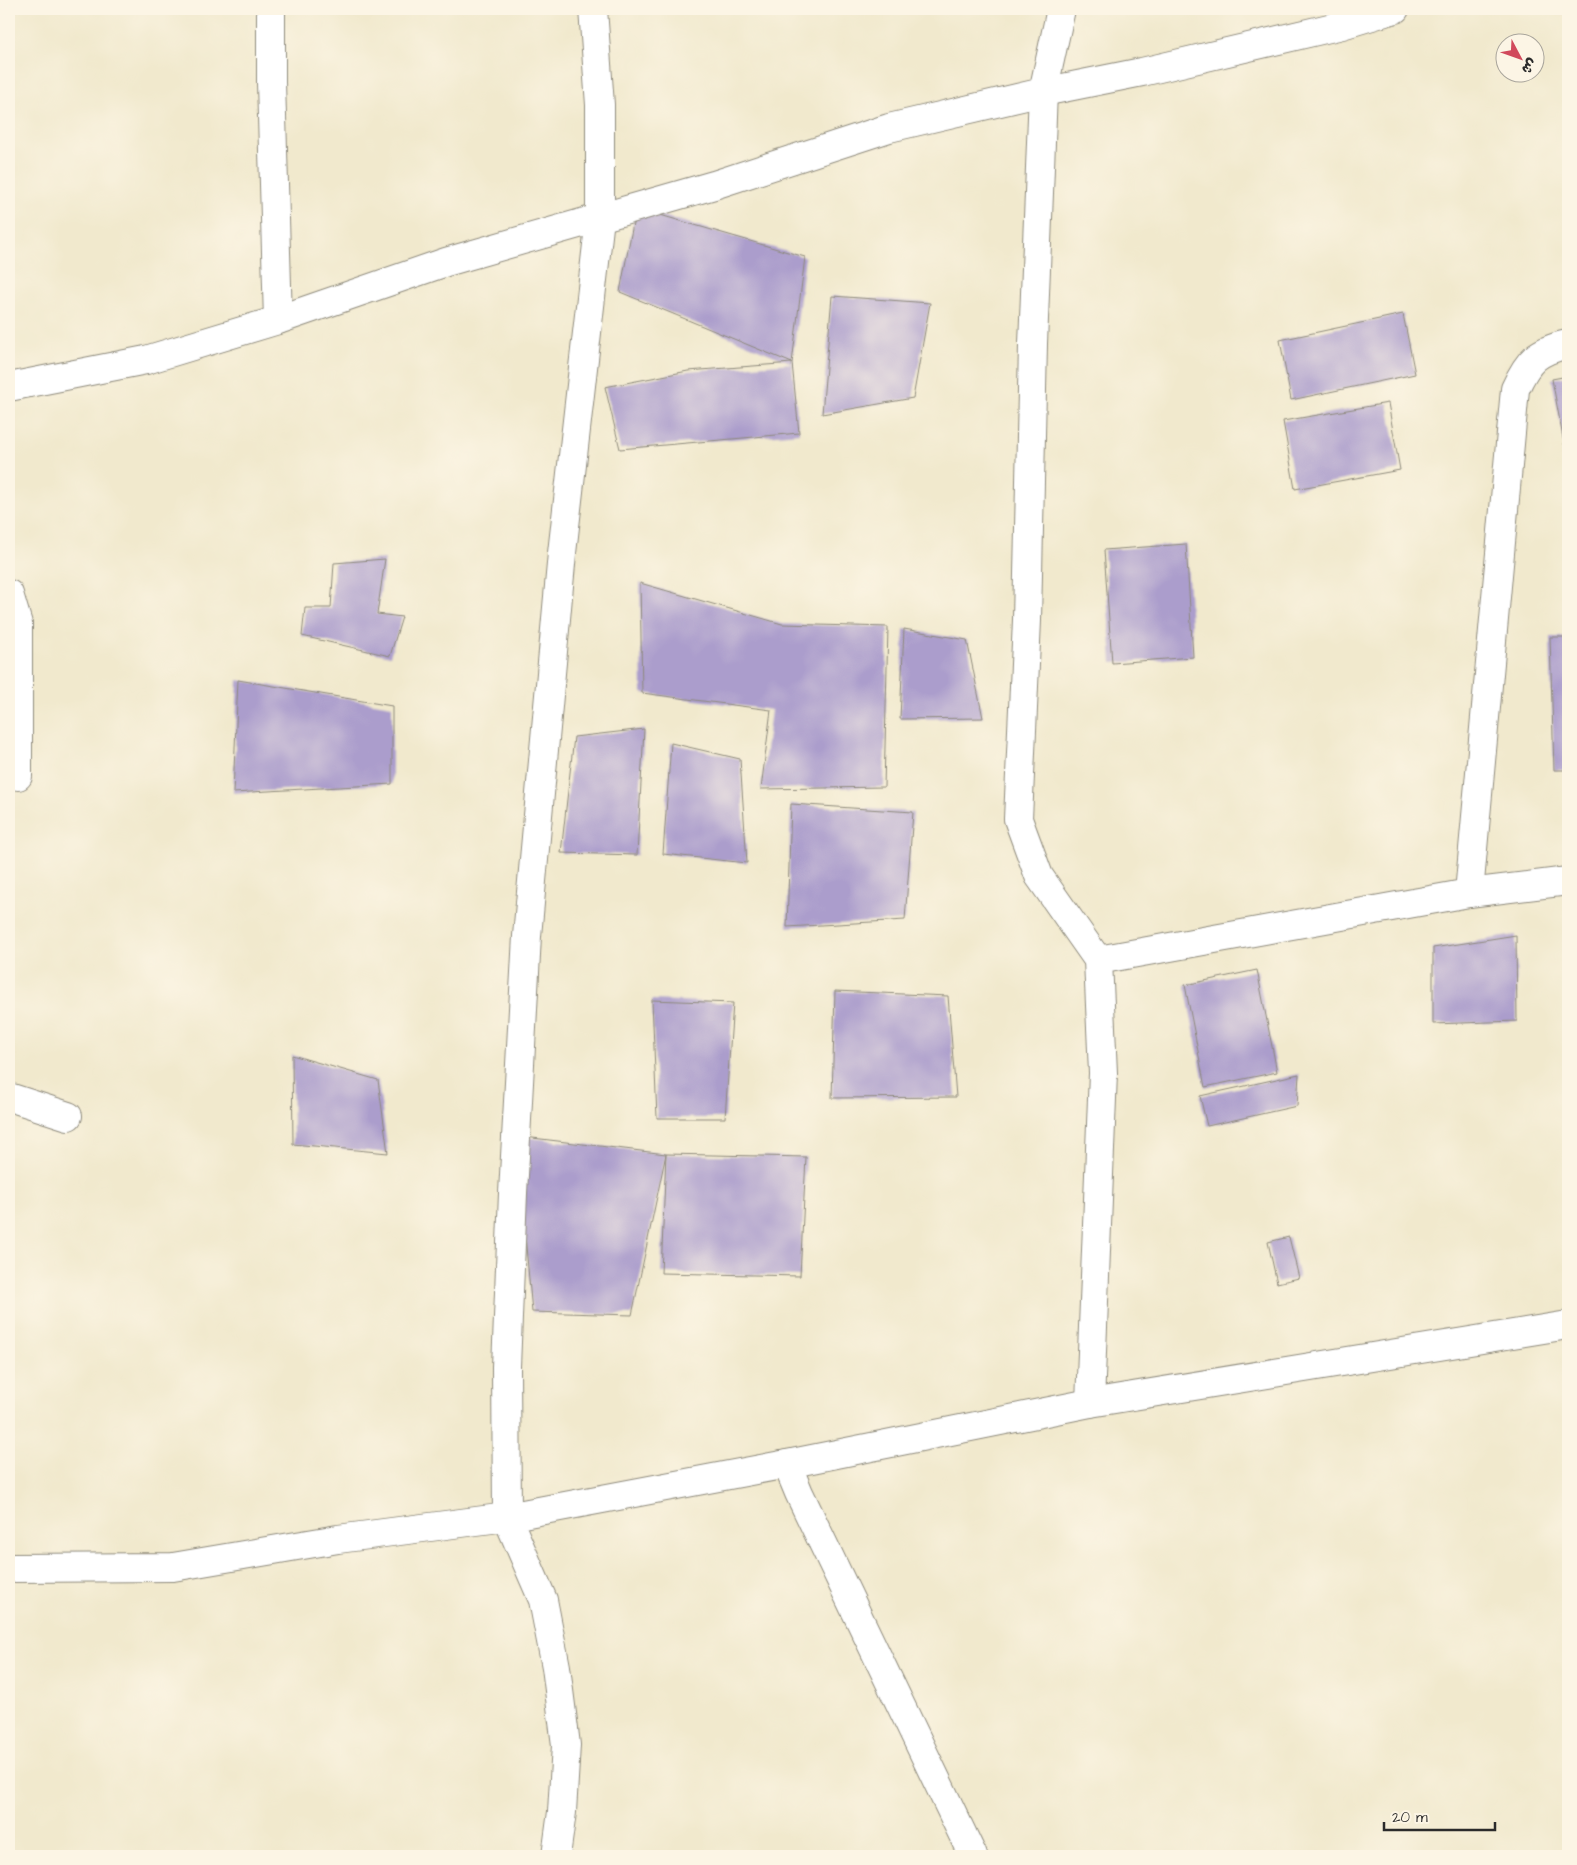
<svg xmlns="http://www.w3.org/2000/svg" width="1577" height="1865" viewBox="0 0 1577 1865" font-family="'Architects Daughter','Playpen Sans Arabic',sans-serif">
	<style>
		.building { fill: #ab9dcc }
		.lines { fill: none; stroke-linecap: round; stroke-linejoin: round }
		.minor-casing { stroke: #8e8a7c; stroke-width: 30 }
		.minor { stroke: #fff; stroke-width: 28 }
	</style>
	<rect width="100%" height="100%" fill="#fcf5e5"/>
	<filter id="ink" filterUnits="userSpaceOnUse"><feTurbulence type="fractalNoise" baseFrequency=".02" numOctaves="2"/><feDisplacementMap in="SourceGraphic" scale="10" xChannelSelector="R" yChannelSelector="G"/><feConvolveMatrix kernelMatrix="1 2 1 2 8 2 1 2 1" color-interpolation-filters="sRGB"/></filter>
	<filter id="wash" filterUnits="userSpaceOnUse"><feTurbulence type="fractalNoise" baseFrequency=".0096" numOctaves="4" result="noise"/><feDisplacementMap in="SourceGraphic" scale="20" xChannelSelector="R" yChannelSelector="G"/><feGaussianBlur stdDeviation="1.12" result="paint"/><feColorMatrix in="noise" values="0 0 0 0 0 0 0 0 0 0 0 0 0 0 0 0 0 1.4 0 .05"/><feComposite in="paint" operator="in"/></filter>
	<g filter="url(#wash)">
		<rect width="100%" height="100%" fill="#f1e9cd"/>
		<g id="blocks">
			<g class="building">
				<path d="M636 208 805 257 792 363 799 433 620 449 605 387 688 371 792 363 620 292Z"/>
				<path d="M832 296 930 303 913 398 822 414Z"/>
				<path d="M1403 314 1415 374 1291 400 1280 340Z"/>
				<path d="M1568 376V459H1567L1552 379Z"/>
				<path d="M1388 403 1400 470 1295 489 1283 421Z"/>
				<path d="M1186 544 1193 657 1112 663 1104 550Z"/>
				<path d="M385 559 377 614 402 617 390 656 302 636 305 608H331L334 563Z"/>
				<path d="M640 583 782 624 888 627 884 787 761 789 771 710 642 693Z"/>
				<path d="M904 629 967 640 983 718 900 719Z"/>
				<path d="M1550 637H1568V770H1554Z"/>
				<path d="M238 680 392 706V784L233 793Z"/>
				<path d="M644 729 637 855 561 853 574 737Z"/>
				<path d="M671 743 740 759 747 863 663 854Z"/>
				<path d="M791 804 913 812 905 920 787 927Z"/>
				<path d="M1516 935 1517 1021 1433 1024V948Z"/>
				<path d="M1257 970 1277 1072 1205 1087 1185 985Z"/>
				<path d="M835 991 948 996 956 1097 832 1098Z"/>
				<path d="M652 1000 733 1003 725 1118H657Z"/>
				<path d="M292 1055 378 1080 388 1153 293 1144Z"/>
				<path d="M1299 1074 1297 1106 1207 1126 1200 1096Z"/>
				<path d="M516 1136 666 1154 632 1315 532 1312Z"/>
				<path d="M666 1154 806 1157 800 1276 661 1273Z"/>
				<path d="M1289 1237 1299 1278 1277 1283 1268 1242Z"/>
			</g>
		</g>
	</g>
	<g filter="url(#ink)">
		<use href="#blocks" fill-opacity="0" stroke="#8e8a7c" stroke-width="1"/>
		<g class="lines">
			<defs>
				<g id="minor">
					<path d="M271 9V82L278 320"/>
					<path d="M1061 9 1043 92 1033 344 1027 620 1018 819 1039 876 1098 960 1103 1073 1090 1403"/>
					<path d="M9 387 146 360 278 320 446 262 714 185 889 128 1043 92 1142 72 1342 25 1395 9"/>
					<path d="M9 594 18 624V776"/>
					<path d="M1469 893 1568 881"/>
					<path d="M1098 960 1469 893 1515 389C1528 360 1537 351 1568 344"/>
					<path d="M9 1097 68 1116"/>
					<path d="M787 1464 799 1493 973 1856"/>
					<path d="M9 1568 173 1567 338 1539 507 1517 787 1464 1090 1403 1568 1325"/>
					<path d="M556 1856 562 1812 566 1745 556 1667 543 1600 507 1517 506 1367 513 1193 527 936 562 553 600 218V105L593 9"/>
				</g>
			</defs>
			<use href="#minor" class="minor-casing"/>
			<use href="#minor" class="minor"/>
		</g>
	</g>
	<rect width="1577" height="1865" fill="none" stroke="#fcf5e5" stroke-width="30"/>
	<g transform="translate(1520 58) rotate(131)"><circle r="24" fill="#fcf5e5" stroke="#a8a49b"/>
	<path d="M0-4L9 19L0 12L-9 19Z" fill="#d1495b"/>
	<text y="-8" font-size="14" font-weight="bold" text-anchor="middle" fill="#2b2b2b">ش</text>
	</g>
	<path d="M1384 1822v8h111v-8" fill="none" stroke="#2b2b2b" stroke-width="2.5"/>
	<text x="1392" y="1822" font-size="15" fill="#2b2b2b" stroke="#fcf5e5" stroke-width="4" paint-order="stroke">20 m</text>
</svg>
